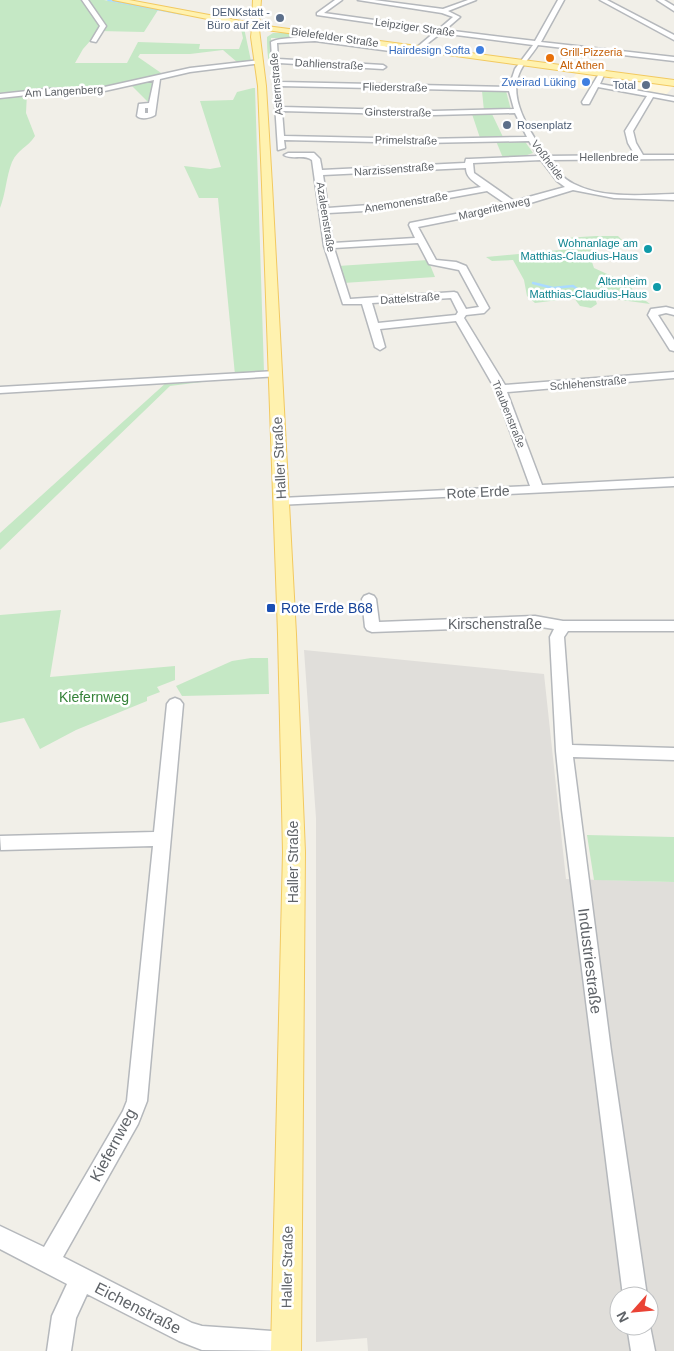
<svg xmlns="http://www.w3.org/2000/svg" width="674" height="1351" viewBox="0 0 674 1351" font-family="Arial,sans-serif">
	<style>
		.commercial { fill: #fef7e0 }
		.industrial { fill: #e0deda; fill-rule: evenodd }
		.green { fill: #c5e8c5 }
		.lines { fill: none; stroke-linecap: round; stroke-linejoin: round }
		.stream-far1 { stroke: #aadaff; stroke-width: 2 }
		.stream { stroke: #aadaff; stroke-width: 2.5 }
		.minor-casing { stroke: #b5b8bc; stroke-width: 3 }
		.major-casing { stroke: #f2c960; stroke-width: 2 }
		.minor { fill: #fff; fill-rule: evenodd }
		.major { fill: #fff2af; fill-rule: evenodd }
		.service-dot { fill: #5c6f8a; stroke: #fff; stroke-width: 2 }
		.shop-dot { fill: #3f7fe0; stroke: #fff; stroke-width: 2 }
		.food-dot { fill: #e8710a; stroke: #fff; stroke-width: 2 }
		.culture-dot { fill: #0f9aa8; stroke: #fff; stroke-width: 2 }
		.transit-dot { fill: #1a4fb4; stroke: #fff; stroke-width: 2 }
		.labels { text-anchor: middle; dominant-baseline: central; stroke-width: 5; stroke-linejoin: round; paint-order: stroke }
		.far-service-label { font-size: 11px; fill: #4e5e75; stroke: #fff; text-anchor: end }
		.far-street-label { font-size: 11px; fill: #5f6368; stroke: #fff }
		.far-shop-label { font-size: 11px; fill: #366cbe; stroke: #fff; text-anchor: end }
		.far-food-label { font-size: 11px; fill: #c56008; stroke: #fff; text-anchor: start }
		.far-culture-label { font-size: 11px; fill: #0d838f; stroke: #fff; text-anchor: end }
		.street-label { font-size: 14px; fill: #5f6368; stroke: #fff }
		.transit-label { font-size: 14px; fill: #164399; stroke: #fff; text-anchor: start }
		.park-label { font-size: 14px; fill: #348238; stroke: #fff }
		.near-street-label { font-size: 16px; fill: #5f6368; stroke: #fff }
	</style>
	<rect width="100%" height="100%" fill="#f1efe8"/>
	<g class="commercial">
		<path d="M578 72 597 76 590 90 571 87V80Z"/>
		<path d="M629 79 674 85V86L665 96 622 88Z"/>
	</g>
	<path class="industrial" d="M304 650 544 674 566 879 674 882V1351H368L367 1338 316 1342V818ZM619 1296H649V1326H619Z"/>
	<g class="green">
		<path d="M0 0H104L158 10 144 32 99 31 83 49 75 63H127L138 42 200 44 199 49H239L243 38 241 29 209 19 244 28 251 61 237 62 223 50 190 54H140L138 57 164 75 147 79 153 83 148 102 130 84 97 90 27 93 26 113 35 136C28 147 18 149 12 162 6 177 6 193 0 208Z"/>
		<path d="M273 33H290L386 46 297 38H271L274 80C268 65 267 52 267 37Z"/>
		<path d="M253 88H255L264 372 235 375 218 198H199L184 166 210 169 221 167 200 101 233 100 237 92Z"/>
		<path d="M482 91H506L511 110 484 111Z"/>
		<path d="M472 114H492L503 137 480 138Z"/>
		<path d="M524 140 533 153 524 156 503 158 496 141Z"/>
		<path d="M596 236H618L622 240 595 248 589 253 594 268 627 283 638 295 650 304 621 300H602L595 298 597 304 591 308 580 306 574 298 535 303 527 296 524 280 513 260 492 261 486 257 571 249 565 238Z"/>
		<path d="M428 260 435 277 343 283 338 266Z"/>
		<path d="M200 380 202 382 170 386 0 550V533L167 382Z"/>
		<path d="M61 610 50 677 175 666V680L157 687 160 692 147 697V701L76 730 40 749 24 718 0 723V615Z"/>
		<path d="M251 658H268L269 694 182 696 176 686 232 661Z"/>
		<path d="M587 835 674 837V882L594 880Z"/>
	</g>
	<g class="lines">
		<g class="stream-far1">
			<path d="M108 0 182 14"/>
			<path d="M210 19 238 26"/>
		</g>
		<g class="stream">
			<path d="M533 283 553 288 573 286 580 291"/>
			<path d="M582 291 610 293"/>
		</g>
		<defs>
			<g id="minor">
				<path d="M82 0H88L106 26 96 42 91 41 100 26Z"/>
				<path d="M335 0H342L324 13 439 29 453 17 442 13 358 0H374L443 9 468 0H476L448 11 460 17 445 30 535 41 558 0H564L541 42 674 57V61L538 45C532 55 523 63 519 74 508 101 532 134 546 156L635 155 628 143 625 131 647 96 598 87 589 104H583L582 102 600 72 605 73 600 84 674 97V101L653 97 633 131 636 143 643 155H674V159L549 160C556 170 563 179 574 184 603 199 642 195 674 194V200L614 198 573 190 514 208 418 227 436 260 456 262 466 266 489 308 484 313 466 315 464 318 505 385 674 372V378L507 392 542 485 674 478V486L277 505 275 502 281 498 530 486 494 387 456 321 380 329 385 347 380 350 375 347 362 304H343L324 246 312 160C304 154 292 160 284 155L288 153H314L320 159 322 170 465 163 466 159H469L538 156 529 141 422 143 284 140 285 148 278 150 271 42C286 33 378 40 393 49L390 51 315 41 277 43 278 59 383 65 386 67 383 69 279 63 280 82 509 87 515 69 533 45 441 33 418 51 415 49 416 48 435 32 317 15V13ZM280 86 509 91 514 109 434 111 282 107ZM282 111 434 115 515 113 527 137 422 139 284 136ZM541 160 557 181 565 187 514 201 474 173 473 163ZM466 168C466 177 473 181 481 187L383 204 328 208 323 175ZM487 191 506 204 410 223 409 225 415 238 333 243 328 213 383 210ZM418 243 429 264 459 270 479 307 466 309 457 293 454 292 350 299 334 248ZM451 298 458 312 456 315 378 323 372 303Z"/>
				<path d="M600 0H607L674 35V40Z"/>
				<path d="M657 0H664L674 6V11Z"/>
				<path d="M260 60 262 61V63L190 72 160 79 155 115C151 118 141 120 137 116L139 104 149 103 154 80 100 92 46 93 0 98V94L46 89 100 88 190 68ZM145 108H148V113H145Z"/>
				<path d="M666 307 674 309V315L666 313 658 315 674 340V351L670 350 648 315 651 309Z"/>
				<path d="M276 371 281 374 280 376 0 393V387Z"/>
				<path d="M369 594 374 596 376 599 379 622 535 616 563 621H674V631H568L564 637 572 745 674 748V760L573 757 611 1051 647 1296H623L562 810 556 751 550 637 554 629 535 626 372 632 367 630 365 627 362 599 364 596Z"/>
				<path d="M175 698 180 700 183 704 147 1101 138 1124 63 1257 192 1323 202 1326 286 1332 295 1335 298 1344 295 1351 202 1350 179 1341 87 1294 76 1318 71 1351H47L52 1316 67 1284 0 1249V1226L44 1247 123 1111 127 1101 153 846 1 850 0 836 154 832 167 704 170 700Z"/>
				<path d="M649 1321 655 1351H631L627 1326H649Z"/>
			</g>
			<path id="major" d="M113 0H129L252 23 253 0H261L259 25 674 80V86L259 29 266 86 272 185 296 634 305 852 301 1351H271L283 852 278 634 262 185 258 86 251 37 252 28Z"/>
		</defs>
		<use href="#minor" class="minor-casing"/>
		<use href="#major" class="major-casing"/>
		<use href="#minor" class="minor"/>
		<use href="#major" class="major"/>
	</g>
	<g class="service-dot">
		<circle cx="280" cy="18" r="5"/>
		<circle cx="646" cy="85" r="5"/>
		<circle cx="507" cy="125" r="5"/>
	</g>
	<g class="shop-dot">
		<circle cx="480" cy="50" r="5"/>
		<circle cx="586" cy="82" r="5"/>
	</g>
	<circle class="food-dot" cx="550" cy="58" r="5"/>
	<g class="culture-dot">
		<circle cx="648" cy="249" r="5"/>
		<circle cx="657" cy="287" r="5"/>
	</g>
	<rect class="transit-dot" x="266" y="603" width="10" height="10" rx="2.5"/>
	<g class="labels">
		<g class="far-service-label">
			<text x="270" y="12">DENKstatt -<tspan x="270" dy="13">Büro auf Zeit</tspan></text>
			<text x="636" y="85">Total</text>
			<text x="517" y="125" text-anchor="start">Rosenplatz</text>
		</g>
		<g class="far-street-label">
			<text transform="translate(415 27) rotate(8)">Leipziger Straße</text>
			<text transform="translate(335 37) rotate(8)">Bielefelder Straße</text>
			<text transform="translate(329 64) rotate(3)">Dahlienstraße</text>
			<text transform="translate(276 84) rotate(-95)">Asternstraße</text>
			<text transform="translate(395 87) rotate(1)">Fliederstraße</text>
			<text transform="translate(64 91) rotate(-3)">Am Langenberg</text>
			<text transform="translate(398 112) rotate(1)">Ginsterstraße</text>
			<text transform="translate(406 140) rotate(1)">Primelstraße</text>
			<text x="609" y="157">Hellenbrede</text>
			<text transform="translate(548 160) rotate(53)">Voßheide</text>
			<text transform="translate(394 169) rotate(-4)">Narzissenstraße</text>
			<text transform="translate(406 202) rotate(-9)">Anemonenstraße</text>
			<text transform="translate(494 208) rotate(-13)">Margeritenweg</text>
			<text transform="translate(326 217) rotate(81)">Azaleenstraße</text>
			<text transform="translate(410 298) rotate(-4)">Dattelstraße</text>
			<text transform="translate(588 383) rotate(-5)">Schlehenstraße</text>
			<text transform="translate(509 414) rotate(68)">Traubenstraße</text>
		</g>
		<g class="far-shop-label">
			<text x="470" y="50">Hairdesign Softa</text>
			<text x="576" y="82">Zweirad Lüking</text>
		</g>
		<g class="far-food-label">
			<text x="560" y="52">Grill-Pizzeria<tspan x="560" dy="13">Alt Athen</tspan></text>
		</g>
		<g class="far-culture-label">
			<text x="638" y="243">Wohnanlage am<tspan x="638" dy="13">Matthias-Claudius-Haus</tspan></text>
			<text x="647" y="281">Altenheim<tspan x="647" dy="13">Matthias-Claudius-Haus</tspan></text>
		</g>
		<g class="street-label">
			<text transform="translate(279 458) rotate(-93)">Haller Straße</text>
			<text transform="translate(478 492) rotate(-3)">Rote Erde</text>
			<text x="495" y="624">Kirschenstraße</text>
			<text transform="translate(293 862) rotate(-90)">Haller Straße</text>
			<text transform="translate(287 1267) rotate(-89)">Haller Straße</text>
		</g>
		<g class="transit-label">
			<text x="281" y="608">Rote Erde B68</text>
		</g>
		<g class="park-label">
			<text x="94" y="697">Kiefernweg</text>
		</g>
		<g class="near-street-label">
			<text transform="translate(590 961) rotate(83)">Industriestraße</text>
			<text transform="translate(113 1145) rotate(-62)">Kiefernweg</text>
			<text transform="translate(138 1308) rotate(27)">Eichenstraße</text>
		</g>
	</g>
	<g transform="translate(634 1311) rotate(243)"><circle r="24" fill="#ffffff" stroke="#bfc1c3"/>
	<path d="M0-4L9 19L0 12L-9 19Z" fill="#ea4335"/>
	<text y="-8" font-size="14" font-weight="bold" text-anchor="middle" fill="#5f6368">N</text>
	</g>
</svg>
